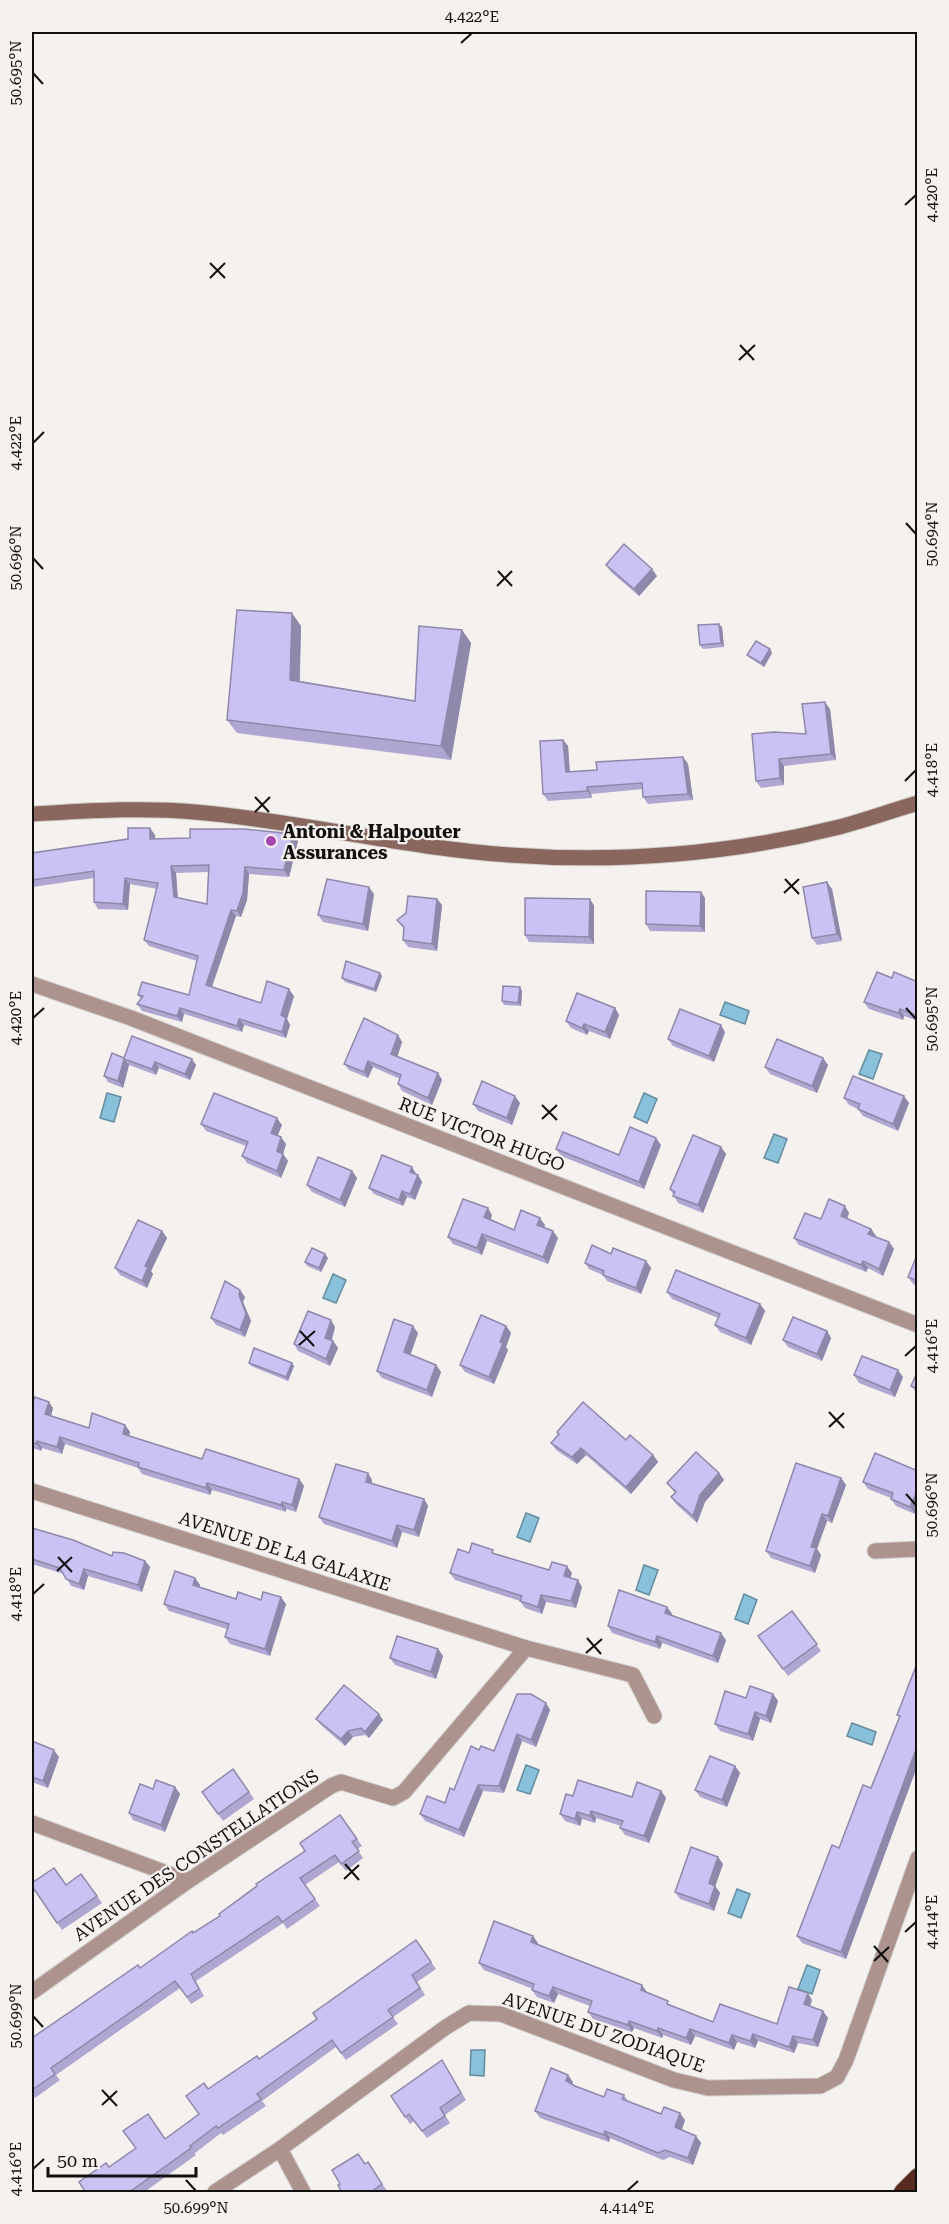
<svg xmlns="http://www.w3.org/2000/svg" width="949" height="2224" viewBox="0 0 949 2224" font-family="'Roboto Serif',serif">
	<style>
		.water { fill: #89c1db; stroke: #658c9e; stroke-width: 1.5 }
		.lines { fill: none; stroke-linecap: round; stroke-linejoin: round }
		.minor-casing { stroke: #d0cdca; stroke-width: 17 }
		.secondary-casing { stroke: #d0cdca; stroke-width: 17 }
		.motorway-casing { stroke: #d0cdca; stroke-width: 20 }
		.minor { stroke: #ac938d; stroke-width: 15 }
		.secondary { stroke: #89665e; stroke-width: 15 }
		.motorway { stroke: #582b22; stroke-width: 18 }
		.wall { fill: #afa7d1; fill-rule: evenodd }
		.shaded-wall { fill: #8e88aa }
		.building { fill: #cbc2f3; stroke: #8e88aa; stroke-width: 1.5; fill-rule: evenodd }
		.ticks { fill: none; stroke: #11100f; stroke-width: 2 }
		.poi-dot { fill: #a447b1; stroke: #f4f1ee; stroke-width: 2 }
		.labels { text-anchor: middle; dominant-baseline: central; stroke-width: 4.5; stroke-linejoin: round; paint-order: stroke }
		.poi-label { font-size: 18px; font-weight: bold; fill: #11100f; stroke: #f4f1ee; text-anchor: start }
		.street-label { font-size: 18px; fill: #11100f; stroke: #f4f1ee }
		.neatline { fill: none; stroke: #11100f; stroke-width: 2 }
		.ticks-label { font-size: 15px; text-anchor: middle; fill: #11100f }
	</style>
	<rect width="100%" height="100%" fill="#f4f1ee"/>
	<g class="water">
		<path d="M725 1002 749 1011 745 1024 720 1015Z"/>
		<path d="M869 1050 882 1054 873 1079 859 1074Z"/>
		<path d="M107 1093 121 1097 114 1122 100 1118Z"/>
		<path d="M644 1093 657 1099 647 1123 634 1117Z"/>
		<path d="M774 1134 787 1139 778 1163 764 1158Z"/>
		<path d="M333 1274 346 1280 336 1303 323 1298Z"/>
		<path d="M526 1513 539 1518 530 1542 517 1537Z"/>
		<path d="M644 1565 658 1570 649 1595 636 1590Z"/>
		<path d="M744 1594 757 1600 748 1624 735 1619Z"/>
		<path d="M852 1723 876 1732 872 1745 847 1736Z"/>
		<path d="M526 1765 539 1770 530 1794 517 1790Z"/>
		<path d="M737 1889 750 1894 741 1918 728 1913Z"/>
		<path d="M807 1965 820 1970 812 1994 798 1989Z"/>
		<path d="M471 2050H485L484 2076 470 2075Z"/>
	</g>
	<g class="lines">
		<defs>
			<g id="minor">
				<path d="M32 984 131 1018 918 1325"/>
				<path d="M32 1491 526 1648"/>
				<path d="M875 1551 918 1549"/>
				<path d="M32 1823 188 1881"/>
				<path d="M32 1992 188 1881 331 1786 341 1782 393 1798 404 1792 526 1648 633 1675 654 1716"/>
				<path d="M280 2149 303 2192"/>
				<path d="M215 2192 280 2149 446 2027 469 2013 501 2014 674 2080 708 2088 820 2086 837 2077 846 2060 918 1858"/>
			</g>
			<path id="secondary" d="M32 814C86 811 141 807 195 812 301 821 404 848 510 855 617 863 731 854 835 828 863 821 890 811 918 803"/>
			<path id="motorway" d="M903 2192 918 2177"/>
		</defs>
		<use href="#minor" class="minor-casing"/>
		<use href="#secondary" class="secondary-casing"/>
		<use href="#motorway" class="motorway-casing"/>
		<use href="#minor" class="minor"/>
		<use href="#secondary" class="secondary"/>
		<use href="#motorway" class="motorway"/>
	</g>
	<g class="wall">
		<path d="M606 565 657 576 639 596 611 572Z"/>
		<path d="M301 626 300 681 415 701 462 630 471 643 451 760 237 733 227 720Z"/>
		<path d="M722 627 724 647 703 649 700 645Z"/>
		<path d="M770 649 772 653 764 667 750 658 747 655Z"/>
		<path d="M830 709 836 760 784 766V785L761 788 756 781 806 734Z"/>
		<path d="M563 740 568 746 570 772 597 770 683 757 688 764 693 800 648 804 643 797V789L591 794 592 798 548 801 543 794Z"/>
		<path d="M155 835V839L298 841 289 877 249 874 247 900 241 917 236 916 212 987 261 1003 294 996 287 1019 290 1025 286 1038 244 1025 242 1032 184 1014 182 1022 142 1011 137 1004 141 999 138 995H189L197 961 149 946 144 940 157 889 130 884 128 910 98 909 94 902V878L33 887 34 893H32V853ZM208 872 207 904 178 898 176 873Z"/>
		<path d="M832 889 842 941 817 945 812 938Z"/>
		<path d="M701 892 705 898V932L650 931 646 924Z"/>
		<path d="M374 894 368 931 323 922 318 915Z"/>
		<path d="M437 899 442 905 437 951 408 947 403 940 404 929 397 920Z"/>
		<path d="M590 899 594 906V944L529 942 525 935Z"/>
		<path d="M382 976 376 992 345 982 342 978Z"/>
		<path d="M892 978 918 982V1021L904 1016 903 1020 869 1009 864 1002Z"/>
		<path d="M522 991 521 1006 504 1005 502 1001Z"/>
		<path d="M615 1008 619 1015 610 1039 589 1031 587 1035 571 1028 566 1021Z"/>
		<path d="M725 1032 714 1062 673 1046 668 1039Z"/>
		<path d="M398 1035 402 1042 397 1057 438 1073 442 1080 432 1105 402 1091 398 1084 400 1079 373 1067 368 1078 349 1070 344 1064Z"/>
		<path d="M124 1058 196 1065 190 1080 159 1068 156 1075 129 1065 123 1088 108 1082 104 1076Z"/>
		<path d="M828 1065 817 1093 770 1074 765 1067Z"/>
		<path d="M844 1098 909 1103 898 1131 863 1116 858 1109 849 1105Z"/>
		<path d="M520 1103 512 1125 478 1111 473 1104Z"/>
		<path d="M201 1124 282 1125 277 1136 286 1144 283 1154 288 1161 281 1178 247 1163 242 1156 246 1146 206 1131Z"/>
		<path d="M661 1145 644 1189 561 1156 556 1149 619 1155Z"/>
		<path d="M721 1147 726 1154 703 1213 678 1203 670 1189Z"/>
		<path d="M412 1167 416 1174V1175H418L422 1182 415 1200 407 1197 403 1206 374 1194 369 1188Z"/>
		<path d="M352 1171 357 1178 345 1207 312 1192 307 1185Z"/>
		<path d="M849 1213 847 1219 871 1229 876 1236 875 1237 889 1242 894 1249 883 1276 868 1268 866 1272 799 1245 794 1238 821 1219Z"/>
		<path d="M492 1215 491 1219 514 1230 545 1225 544 1228 558 1238 548 1264 487 1241 482 1255 453 1244 448 1237Z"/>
		<path d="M162 1231 167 1238 151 1271 153 1274 147 1288 120 1275 115 1268Z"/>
		<path d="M611 1254 646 1261 651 1268 641 1294 607 1281 603 1275 589 1269 585 1263Z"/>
		<path d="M918 1256V1286L913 1284 908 1277Z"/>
		<path d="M328 1258 321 1272 307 1266 305 1262Z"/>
		<path d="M667 1292 760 1304 765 1311 751 1345 720 1332 715 1325 718 1318 672 1299Z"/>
		<path d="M245 1297 243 1302 251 1321 245 1337 216 1325 211 1318Z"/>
		<path d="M506 1326 511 1333 506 1347 508 1350 494 1384 465 1372 460 1365Z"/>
		<path d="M335 1327 332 1340 333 1341 338 1348 330 1366 298 1351 294 1344Z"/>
		<path d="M827 1331 831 1338 822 1361 788 1347 783 1340Z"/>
		<path d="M418 1333 410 1355 436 1365 441 1372 432 1397 382 1378 377 1371Z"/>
		<path d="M249 1363H292L294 1366 288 1381 251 1366Z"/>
		<path d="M918 1370V1394L911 1386Z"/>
		<path d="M854 1375 903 1377 895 1397 859 1383Z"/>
		<path d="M32 1404 53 1408 51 1416 89 1428 125 1425 130 1432 129 1436 202 1459 299 1479 304 1486 296 1512 286 1509V1512L212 1490 210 1495 142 1474 138 1468 65 1444 62 1454 42 1448 41 1451 32 1448Z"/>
		<path d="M557 1432 626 1440 653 1455 658 1462 631 1494 586 1455 577 1464 556 1450 551 1443 558 1434Z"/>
		<path d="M918 1471V1508L915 1514 896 1506 891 1499V1498L868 1489 863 1482Z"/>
		<path d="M368 1473 372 1480V1483L424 1499 428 1506 419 1537 402 1532 397 1548 324 1524 319 1517Z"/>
		<path d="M719 1473 724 1480 705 1502 697 1523 676 1504 671 1497 675 1493 667 1483Z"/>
		<path d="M841 1478 846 1485 832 1523 827 1521 817 1549 821 1555 815 1573 771 1558 766 1551Z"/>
		<path d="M32 1528 112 1556 145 1561 150 1567 142 1592 88 1576 84 1590 71 1586 64 1574 32 1564Z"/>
		<path d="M469 1553 496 1554 549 1570 572 1573 570 1578 582 1587 576 1608 546 1602 542 1614 525 1608 520 1601 455 1580 450 1573Z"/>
		<path d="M195 1578 200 1585 199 1587 236 1599 261 1600 286 1604 270 1656 230 1644 225 1637 227 1629 169 1611 164 1604Z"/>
		<path d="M667 1607 672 1614 671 1615 726 1640 718 1663 662 1643 660 1649 612 1633 608 1626Z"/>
		<path d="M792 1611 821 1651 788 1676 758 1636Z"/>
		<path d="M438 1649 443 1656 436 1679 395 1665 390 1658Z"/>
		<path d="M918 1661V1764L846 1959 802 1943 797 1936 839 1848 871 1788 899 1717 897 1715Z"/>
		<path d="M773 1694 778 1701 771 1723 760 1719 753 1741 720 1731 715 1724 746 1698Z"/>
		<path d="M546 1703 550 1710 536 1747 522 1741 504 1793 483 1791 464 1837 425 1821 420 1814 445 1803 479 1750 494 1751Z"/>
		<path d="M316 1719 383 1720 369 1738 365 1735 353 1737 345 1746 321 1725Z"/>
		<path d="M32 1741 59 1757 48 1788 32 1782Z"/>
		<path d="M735 1766 740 1773 727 1807 700 1797 695 1790Z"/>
		<path d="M233 1769 254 1799 223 1821 202 1792Z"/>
		<path d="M175 1787 180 1794 165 1832 133 1820 129 1813 153 1789Z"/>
		<path d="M661 1791 666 1798 649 1843 625 1835 620 1828 621 1826 596 1818 595 1823 582 1819 580 1826 565 1821 560 1814 573 1796 632 1797Z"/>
		<path d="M340 1815 362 1846 357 1849 363 1858 346 1871 339 1862 305 1885 320 1906 287 1929 283 1923 196 1981 204 1996 191 2004 180 1988 56 2075 60 2080 35 2098 32 2094V2038L220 1916 305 1851Z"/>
		<path d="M723 1864 715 1886 720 1893 714 1911 680 1899 675 1892Z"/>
		<path d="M81 1874 102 1903 62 1930 32 1886 66 1885Z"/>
		<path d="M416 1940 436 1969 417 1982 425 1995 393 2017 398 2024 346 2060 336 2047 262 2101 266 2106 223 2135 221 2133 195 2153 196 2155 143 2193H86L109 2167 165 2139 199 2114 208 2089 259 2059 317 2019Z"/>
		<path d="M538 1943V1944L647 1992 672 2006 713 2022 777 2024 812 2000 810 2007 828 2018 818 2047 798 2043 794 2053 758 2041 755 2048 737 2042 734 2050 695 2036 691 2045 663 2035 662 2038 634 2028 632 2032 593 2019 588 2012 590 2006 558 1994 554 2003 537 1997 532 1990 533 1989 484 1970 479 1963Z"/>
		<path d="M442 2060 466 2100 445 2115 450 2123 427 2138 414 2121 410 2124 391 2096Z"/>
		<path d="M573 2082 572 2084 575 2086 604 2097 624 2095 628 2101 661 2114 685 2120 682 2130 696 2136 701 2143 693 2165 670 2157 663 2160 610 2138 609 2142 540 2118 535 2111Z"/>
		<path d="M368 2162 387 2191 385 2193H342L365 2164Z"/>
	</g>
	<g class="shaded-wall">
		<path d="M652 569 657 576 639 596 634 589Z"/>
		<path d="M292 613 301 626 299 693 290 680Z"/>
		<path d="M719 624 722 627 724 647 721 643Z"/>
		<path d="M462 630 471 643 451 760 441 746Z"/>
		<path d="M770 649 772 653 764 667 761 663Z"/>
		<path d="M825 702 830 709 836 760 831 754Z"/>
		<path d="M563 740 568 746 570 778 566 772Z"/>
		<path d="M683 757 688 764 693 800 688 794Z"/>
		<path d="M779 759 784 766V785L780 778Z"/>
		<path d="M587 787 591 794 592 798 587 791Z"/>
		<path d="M150 828 155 835V845L150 839Z"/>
		<path d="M293 834 298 841 289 877 284 870Z"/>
		<path d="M171 866 176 873 178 903 174 897Z"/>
		<path d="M245 867 249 874 247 900 241 917 237 911Z"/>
		<path d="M125 878 130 884 128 910 123 904Z"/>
		<path d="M827 882 832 889 842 941 837 934Z"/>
		<path d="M369 887 374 894 368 931 363 924Z"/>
		<path d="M701 892 705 898V932L700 926Z"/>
		<path d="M437 899 442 905 437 951 432 944Z"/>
		<path d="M590 899 594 906V944L589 937Z"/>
		<path d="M231 910 236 916 210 992 206 985Z"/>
		<path d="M380 973 382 976 376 992 374 989Z"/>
		<path d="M520 987 522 991 521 1006 518 1003Z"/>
		<path d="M289 989 294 996 287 1019 290 1025 286 1038 282 1032 281 1015Z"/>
		<path d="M180 1008 184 1014 182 1022 177 1016Z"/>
		<path d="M615 1008 619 1015 610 1039 605 1032Z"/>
		<path d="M900 1009 904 1016 903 1020 898 1013Z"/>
		<path d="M239 1019 244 1025 242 1032 237 1026Z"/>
		<path d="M584 1024 589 1031 587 1035 582 1028Z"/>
		<path d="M721 1025 725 1032 714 1062 709 1056Z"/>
		<path d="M398 1035 402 1042 396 1061 391 1054Z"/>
		<path d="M823 1058 828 1065 817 1093 812 1086Z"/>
		<path d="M124 1059 129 1065 123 1088 118 1081Z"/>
		<path d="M192 1059 196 1065 190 1080 185 1074Z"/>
		<path d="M368 1061 373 1067 368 1078 364 1072Z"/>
		<path d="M155 1062 159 1068 156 1075 152 1069Z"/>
		<path d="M438 1073 442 1080 432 1105 428 1098Z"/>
		<path d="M515 1096 520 1103 512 1125 507 1118Z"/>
		<path d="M904 1096 909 1103 898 1131 893 1124Z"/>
		<path d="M277 1118 282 1125 276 1140 271 1133Z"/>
		<path d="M281 1137 286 1144 283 1154 288 1161 281 1178 277 1171V1151Z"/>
		<path d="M656 1138 661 1145 644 1189 639 1182Z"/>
		<path d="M721 1147 726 1154 703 1213 698 1205Z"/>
		<path d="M412 1167 416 1174 414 1179 410 1172Z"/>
		<path d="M352 1171 357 1178 345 1207 340 1200Z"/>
		<path d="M418 1175 422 1182 415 1200 410 1194Z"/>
		<path d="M402 1191 407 1197 403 1206 399 1200Z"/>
		<path d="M845 1206 849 1213 845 1224 841 1216Z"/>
		<path d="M488 1208 492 1215 489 1224 484 1217Z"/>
		<path d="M540 1218 545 1225 542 1232 537 1225Z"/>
		<path d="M871 1229 876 1236 873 1241 868 1234Z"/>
		<path d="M162 1231 167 1238 151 1271 153 1274 147 1288 142 1281 145 1266Z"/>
		<path d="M553 1231 558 1238 548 1264 543 1257Z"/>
		<path d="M482 1234 487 1241 482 1255 477 1248Z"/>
		<path d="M889 1242 894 1249 883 1276 879 1269Z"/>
		<path d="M325 1254 328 1258 321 1272 319 1268Z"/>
		<path d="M646 1261 651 1268 641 1294 636 1288Z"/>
		<path d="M863 1261 868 1268 866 1272 861 1265Z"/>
		<path d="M240 1290 245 1297 243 1302 251 1321 245 1337 240 1330 239 1295Z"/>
		<path d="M760 1304 765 1311 751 1345 746 1338Z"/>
		<path d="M331 1320 335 1327 330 1345 325 1338Z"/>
		<path d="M413 1326 418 1333 409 1359 404 1352Z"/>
		<path d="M506 1326 511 1333 506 1347 508 1350 494 1384 489 1377 500 1342Z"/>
		<path d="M827 1331 831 1338 822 1361 817 1354Z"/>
		<path d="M333 1341 338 1348 330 1366 326 1359Z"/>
		<path d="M292 1363 294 1366 288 1381 286 1377Z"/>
		<path d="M436 1365 441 1372 432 1397 427 1390Z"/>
		<path d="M898 1370 903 1377 895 1397 890 1390Z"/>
		<path d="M49 1402 53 1408 50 1420 45 1414Z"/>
		<path d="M125 1425 130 1432 128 1441 123 1434Z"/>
		<path d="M60 1437 65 1444 62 1454 57 1447Z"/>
		<path d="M37 1441 42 1448 41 1451 37 1444Z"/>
		<path d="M581 1448 586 1455 577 1464 572 1457Z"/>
		<path d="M653 1455 658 1462 631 1494 626 1487Z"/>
		<path d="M368 1473 372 1480 370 1488 366 1482Z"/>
		<path d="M719 1473 724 1480 705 1502 697 1523 693 1516 700 1495Z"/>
		<path d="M841 1478 846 1485 832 1523 828 1516Z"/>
		<path d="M299 1479 304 1486 296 1512 292 1505Z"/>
		<path d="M207 1483 212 1490 210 1495 206 1488Z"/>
		<path d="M918 1489V1508L915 1514 910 1507Z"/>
		<path d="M424 1499 428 1506 419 1537 414 1530Z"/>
		<path d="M282 1502 286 1509V1512L281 1505Z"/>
		<path d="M822 1514 827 1521 817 1549 821 1555 815 1573 810 1566 811 1547Z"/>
		<path d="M397 1525 402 1532 397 1548 392 1541Z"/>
		<path d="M145 1561 150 1567 142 1592 138 1585Z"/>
		<path d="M567 1566 572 1573 569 1583 564 1576Z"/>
		<path d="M84 1569 88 1576 84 1590 79 1584Z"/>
		<path d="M195 1578 200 1585 198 1592 193 1585Z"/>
		<path d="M578 1580 582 1587 576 1608 571 1601Z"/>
		<path d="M541 1595 546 1602 542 1614 538 1607Z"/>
		<path d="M281 1597 286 1604 270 1656 265 1649Z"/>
		<path d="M667 1607 672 1614 670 1620 665 1613Z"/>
		<path d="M721 1633 726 1640 718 1663 713 1656Z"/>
		<path d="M657 1636 662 1643 660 1649 655 1642Z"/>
		<path d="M438 1649 443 1656 436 1679 431 1672Z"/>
		<path d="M773 1694 778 1701 771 1723 766 1716Z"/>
		<path d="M546 1703 550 1710 536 1747 531 1740Z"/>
		<path d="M755 1712 760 1719 753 1741 748 1734Z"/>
		<path d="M379 1714 383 1720 369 1738 365 1732Z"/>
		<path d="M348 1731 353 1737 345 1746 341 1739Z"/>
		<path d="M517 1734 522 1741 504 1793 499 1786Z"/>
		<path d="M918 1744V1764L846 1959 841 1952Z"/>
		<path d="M54 1750 59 1757 48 1788 43 1781Z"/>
		<path d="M735 1766 740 1773 727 1807 722 1800Z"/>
		<path d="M478 1785 483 1791 464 1837 459 1830Z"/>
		<path d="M175 1787 180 1794 165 1832 161 1825Z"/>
		<path d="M661 1791 666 1798 649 1843 644 1836Z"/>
		<path d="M591 1811 596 1818 595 1823 590 1816Z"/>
		<path d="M577 1812 582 1819 580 1826 575 1819Z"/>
		<path d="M718 1857 723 1864 714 1890 709 1883Z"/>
		<path d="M715 1886 720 1893 714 1911 709 1904Z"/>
		<path d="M533 1936 538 1943 536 1948 531 1942Z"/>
		<path d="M642 1985 647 1992 641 1990Z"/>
		<path d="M553 1987 558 1994 554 2003 549 1996Z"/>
		<path d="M808 1993 812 2000 808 2011 804 2004Z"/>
		<path d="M823 2011 828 2018 818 2047 813 2040Z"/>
		<path d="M629 2021 634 2028 632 2032 628 2025Z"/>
		<path d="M658 2028 663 2035 662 2038 657 2031Z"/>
		<path d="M690 2029 695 2036 691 2045 686 2038Z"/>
		<path d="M753 2034 758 2041 755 2048 750 2041Z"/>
		<path d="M732 2035 737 2042 734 2050 729 2043Z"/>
		<path d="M793 2036 798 2043 794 2053 789 2047Z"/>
		<path d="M568 2075 573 2082 571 2088 566 2081Z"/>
		<path d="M680 2113 685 2120 680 2134 675 2127Z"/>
		<path d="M605 2131 610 2138 609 2142 604 2135Z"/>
		<path d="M696 2136 701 2143 693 2165 688 2158Z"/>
	</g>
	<g class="building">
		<path d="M624 544 652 569 634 589 606 565Z"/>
		<path d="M237 610 292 613 290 680 415 701 419 626 462 630 441 746 227 720Z"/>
		<path d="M719 624 721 643 700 645 698 625Z"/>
		<path d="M756 641 770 649 761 663 747 655Z"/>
		<path d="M825 702 831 754 779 759 780 778 756 781 752 734 774 732 806 734 802 704Z"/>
		<path d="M563 740 566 772 597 770 596 762 683 757 688 794 643 797 642 783 587 787V791L543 794 540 741Z"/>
		<path d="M128 828H150V839L190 838V829H245L293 834 284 870 245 867 243 893 237 911 231 910 206 985 261 1003 267 981 289 989 281 1015 286 1018 282 1032 239 1019 237 1026 180 1008 177 1016 137 1004 143 996 138 995 142 982 189 995 198 956 144 940 158 883 125 878 123 904 94 902V871L32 880V853L128 839ZM209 865 207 904 174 897 171 866Z"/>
		<path d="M327 879 369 887 363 924 318 915Z"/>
		<path d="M827 882 837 934 812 938 803 887Z"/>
		<path d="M646 891 701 892 700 926 646 924Z"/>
		<path d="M408 896 437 899 432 944 403 940 404 927 397 920 406 913Z"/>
		<path d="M525 898 590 899 589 937 525 935Z"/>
		<path d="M346 961 380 973 374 989 342 978Z"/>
		<path d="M877 972 892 978 894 972 918 982V1016L900 1009 898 1013 864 1002Z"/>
		<path d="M503 986 520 987 518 1003 502 1001Z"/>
		<path d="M577 993 615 1008 605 1032 584 1024 582 1028 566 1021Z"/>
		<path d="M680 1009 721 1025 709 1056 668 1039Z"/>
		<path d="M364 1018 398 1035 391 1054 438 1073 428 1098 398 1084 401 1075 368 1061 364 1072 344 1064Z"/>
		<path d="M132 1036 192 1059 185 1074 155 1062 152 1069 124 1059 118 1081 104 1076 112 1053 124 1058Z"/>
		<path d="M777 1039 823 1058 812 1086 765 1067Z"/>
		<path d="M853 1076 904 1096 893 1124 858 1109 860 1104 844 1098Z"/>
		<path d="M482 1081 515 1096 507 1118 473 1104Z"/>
		<path d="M214 1093 277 1118 271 1133 281 1137 277 1151 283 1154 277 1171 242 1156 248 1142 201 1124Z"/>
		<path d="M630 1127 656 1138 639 1182 556 1149 563 1132 619 1155Z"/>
		<path d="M693 1135 721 1147 698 1205 673 1196 675 1192 670 1189Z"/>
		<path d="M382 1155 412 1167 410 1172 418 1175 410 1194 402 1191 399 1200 369 1188Z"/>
		<path d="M318 1157 352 1171 340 1200 307 1185Z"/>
		<path d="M463 1199 488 1208 484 1217 514 1230 521 1210 540 1218 537 1225 553 1231 543 1257 482 1234 477 1248 448 1237Z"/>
		<path d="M829 1199 845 1206 841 1216 871 1229 868 1234 889 1242 879 1269 863 1261 861 1265 794 1238 805 1213 821 1219Z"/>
		<path d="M138 1220 162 1231 145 1266 148 1267 142 1281 115 1268Z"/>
		<path d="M592 1245 611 1254 613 1248 646 1261 636 1288 603 1275 604 1271 585 1263Z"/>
		<path d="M312 1248 325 1254 319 1268 305 1262Z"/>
		<path d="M917 1255 918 1256V1281L908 1277Z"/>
		<path d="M676 1270 760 1304 746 1338 715 1325 720 1314 667 1292Z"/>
		<path d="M225 1281 240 1290 239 1295 246 1314 240 1330 211 1318Z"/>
		<path d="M308 1311 331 1320 325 1338 333 1341 326 1359 294 1344Z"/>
		<path d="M481 1315 506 1326 500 1342 503 1343 489 1377 460 1365Z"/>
		<path d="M793 1317 827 1331 817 1354 783 1340Z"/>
		<path d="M394 1319 413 1326 404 1352 436 1365 427 1390 377 1371Z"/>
		<path d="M254 1348 292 1363 286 1377 249 1363Z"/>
		<path d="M862 1356 898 1370 890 1390 854 1375Z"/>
		<path d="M918 1370V1389L911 1386Z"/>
		<path d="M35 1397 49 1402 45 1414 89 1428 92 1413 125 1425 123 1434 202 1459 206 1449 299 1479 292 1505 282 1502 281 1505 207 1483 206 1488 138 1467 139 1463 60 1437 57 1447 37 1441V1444L32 1442V1404Z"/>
		<path d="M583 1402 626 1440 630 1435 653 1455 626 1487 581 1448 572 1457 551 1443 559 1434 557 1432Z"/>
		<path d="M696 1452 719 1473 700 1495 693 1516 671 1497 676 1492 667 1483Z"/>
		<path d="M875 1453 918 1471V1489L910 1507 891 1499 893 1493 863 1482Z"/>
		<path d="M796 1463 841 1478 828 1516 822 1514 811 1547 816 1548 810 1566 766 1551Z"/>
		<path d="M336 1464 368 1473 366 1482 424 1499 414 1530 397 1525 392 1541 319 1517Z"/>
		<path d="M32 1528 73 1540 112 1556 113 1552 124 1553 145 1561 138 1585 84 1569 79 1584 66 1579 60 1568 32 1559Z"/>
		<path d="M472 1543 493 1550 492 1553 549 1570 552 1562 567 1566 564 1576 578 1580 571 1601 541 1595 538 1607 520 1601 522 1596 450 1573 458 1549 469 1553Z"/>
		<path d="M175 1571 195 1578 193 1585 236 1599 238 1592 261 1600 263 1592 281 1597 265 1649 225 1637 229 1624 164 1604Z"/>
		<path d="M619 1590 667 1607 665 1613 721 1633 713 1656 657 1636 655 1642 608 1626Z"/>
		<path d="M792 1611 817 1644 783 1669 758 1636Z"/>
		<path d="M397 1636 438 1649 431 1672 390 1658Z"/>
		<path d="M918 1661V1744L841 1952 797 1936 832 1845 839 1848 863 1785 871 1788 900 1716 897 1715Z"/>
		<path d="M344 1685 379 1714 365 1732 361 1728 348 1731 341 1739 316 1719Z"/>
		<path d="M750 1686 773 1694 766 1716 755 1712 748 1734 715 1724 725 1691 746 1698Z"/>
		<path d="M517 1694H531L546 1703 531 1740 517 1734 499 1786 478 1785 459 1830 420 1814 427 1796 445 1803 450 1788 454 1790 471 1746 479 1750 481 1746 494 1751Z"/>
		<path d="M32 1741 54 1750 43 1781 32 1777Z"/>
		<path d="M710 1756 735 1766 722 1800 695 1790Z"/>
		<path d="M233 1769 249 1792 218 1814 202 1792Z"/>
		<path d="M156 1780 175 1787 161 1825 129 1813 140 1784 153 1789Z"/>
		<path d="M578 1780 632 1797 637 1782 661 1791 644 1836 620 1828 623 1821 591 1811 590 1816 577 1812 575 1819 560 1814 566 1794 573 1796Z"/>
		<path d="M340 1815 357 1839 352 1842 359 1851 341 1864 335 1855 300 1878 315 1899 282 1922 278 1916 191 1974 199 1989 187 1997 175 1981 51 2068 55 2074 32 2090V2038L138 1965 140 1968 192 1931 193 1933 220 1916 219 1914 257 1886 256 1884 305 1851 300 1843Z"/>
		<path d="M691 1847 718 1857 709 1883 715 1886 709 1904 675 1892Z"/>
		<path d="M54 1868 66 1885 81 1874 97 1896 57 1923 32 1886V1883Z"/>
		<path d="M494 1921 533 1936 531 1942 642 1985 641 1990 668 2001 667 2004 713 2022 720 2004 777 2024 789 1987 808 1993 804 2004 823 2011 813 2040 793 2036 789 2047 753 2034 750 2041 732 2035 729 2043 690 2029 686 2038 658 2028 657 2031 629 2021 628 2025 588 2012 592 2001 553 1987 549 1996 532 1990 534 1984 479 1963Z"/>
		<path d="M416 1940 431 1962 412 1975 420 1988 388 2010 393 2017 341 2053 332 2040 257 2094 261 2099 218 2128 216 2126 190 2146 191 2148 128 2193H86L79 2182 106 2163 109 2167 136 2148 123 2131 148 2114 165 2139 199 2114 186 2096 204 2083 208 2089 257 2056 259 2059 317 2019 313 2013Z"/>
		<path d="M442 2060 461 2093 440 2108 445 2116 422 2131 409 2114 405 2117 391 2096Z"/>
		<path d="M551 2068 568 2075 566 2081 575 2086 604 2097 607 2089 624 2095 622 2099 661 2114 664 2107 680 2113 675 2127 696 2136 688 2158 665 2150 658 2153 605 2131 604 2135 535 2111Z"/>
		<path d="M358 2154 365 2164 368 2162 382 2184 369 2193H342L338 2185 340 2184 332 2170Z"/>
	</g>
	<path class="ticks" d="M461 43 472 33M33 73 43 84M905 205 916 195M210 263 225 278M210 278 225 263M740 345 754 360M739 360 755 345M33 443 44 432M906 523 916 534M33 558 43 569M498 571 512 586M497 586 512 571M905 781 916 770M255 797 269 812M255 812 270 797M785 879 799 894M784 893 799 879M906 1008 916 1019M33 1018 44 1008M542 1105 557 1120M542 1119 557 1105M300 1331 314 1346M299 1345 315 1331M905 1356 916 1346M829 1412 844 1428M829 1427 844 1413M906 1494 916 1505M58 1557 72 1572M57 1571 72 1557M33 1594 44 1584M587 1638 601 1654M586 1653 602 1639M345 1864 359 1880M344 1879 359 1865M905 1932 916 1922M874 1946 888 1962M874 1961 889 1947M33 2016 43 2027M102 2090 117 2106M102 2105 117 2091M33 2169 44 2159M186 2180 196 2191M627 2191 638 2181"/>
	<circle class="poi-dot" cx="271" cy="841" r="6"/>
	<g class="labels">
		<g class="poi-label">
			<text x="283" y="831">Antoni &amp; Halpouter<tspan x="283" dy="21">Assurances</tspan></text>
		</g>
		<g class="street-label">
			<text transform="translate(482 1134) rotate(21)">RUE VICTOR HUGO</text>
			<text transform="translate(285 1551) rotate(18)">AVENUE DE LA GALAXIE</text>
			<text transform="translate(196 1855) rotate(-34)">AVENUE DES CONSTELLATIONS</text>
			<text transform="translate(604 2032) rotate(19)">AVENUE DU ZODIAQUE</text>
		</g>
	</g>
	<rect width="949" height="2224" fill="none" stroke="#f4f1ee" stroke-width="66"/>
	<path d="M48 2167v9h148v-9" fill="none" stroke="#11100f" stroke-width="3"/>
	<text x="57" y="2167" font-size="18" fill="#11100f" stroke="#f4f1ee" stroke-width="4.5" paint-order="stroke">50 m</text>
	<rect x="33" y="33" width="883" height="2158" class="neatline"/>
	<g class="ticks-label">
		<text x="472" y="22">4.422°E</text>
		<text transform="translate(16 73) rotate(-90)" y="5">50.695°N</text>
		<text transform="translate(932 195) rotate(-90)" y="5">4.420°E</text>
		<text transform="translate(16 443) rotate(-90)" y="5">4.422°E</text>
		<text transform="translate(932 534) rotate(-90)" y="5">50.694°N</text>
		<text transform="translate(16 558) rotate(-90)" y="5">50.696°N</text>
		<text transform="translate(932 770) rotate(-90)" y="5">4.418°E</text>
		<text transform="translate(16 1018) rotate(-90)" y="5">4.420°E</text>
		<text transform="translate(932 1019) rotate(-90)" y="5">50.695°N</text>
		<text transform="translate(932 1346) rotate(-90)" y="5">4.416°E</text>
		<text transform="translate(932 1505) rotate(-90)" y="5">50.696°N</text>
		<text transform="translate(16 1594) rotate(-90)" y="5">4.418°E</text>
		<text transform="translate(932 1922) rotate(-90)" y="5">4.414°E</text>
		<text transform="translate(16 2016) rotate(-90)" y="5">50.699°N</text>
		<text transform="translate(16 2169) rotate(-90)" y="5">4.416°E</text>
		<text x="196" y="2213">50.699°N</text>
		<text x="627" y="2213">4.414°E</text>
	</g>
</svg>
